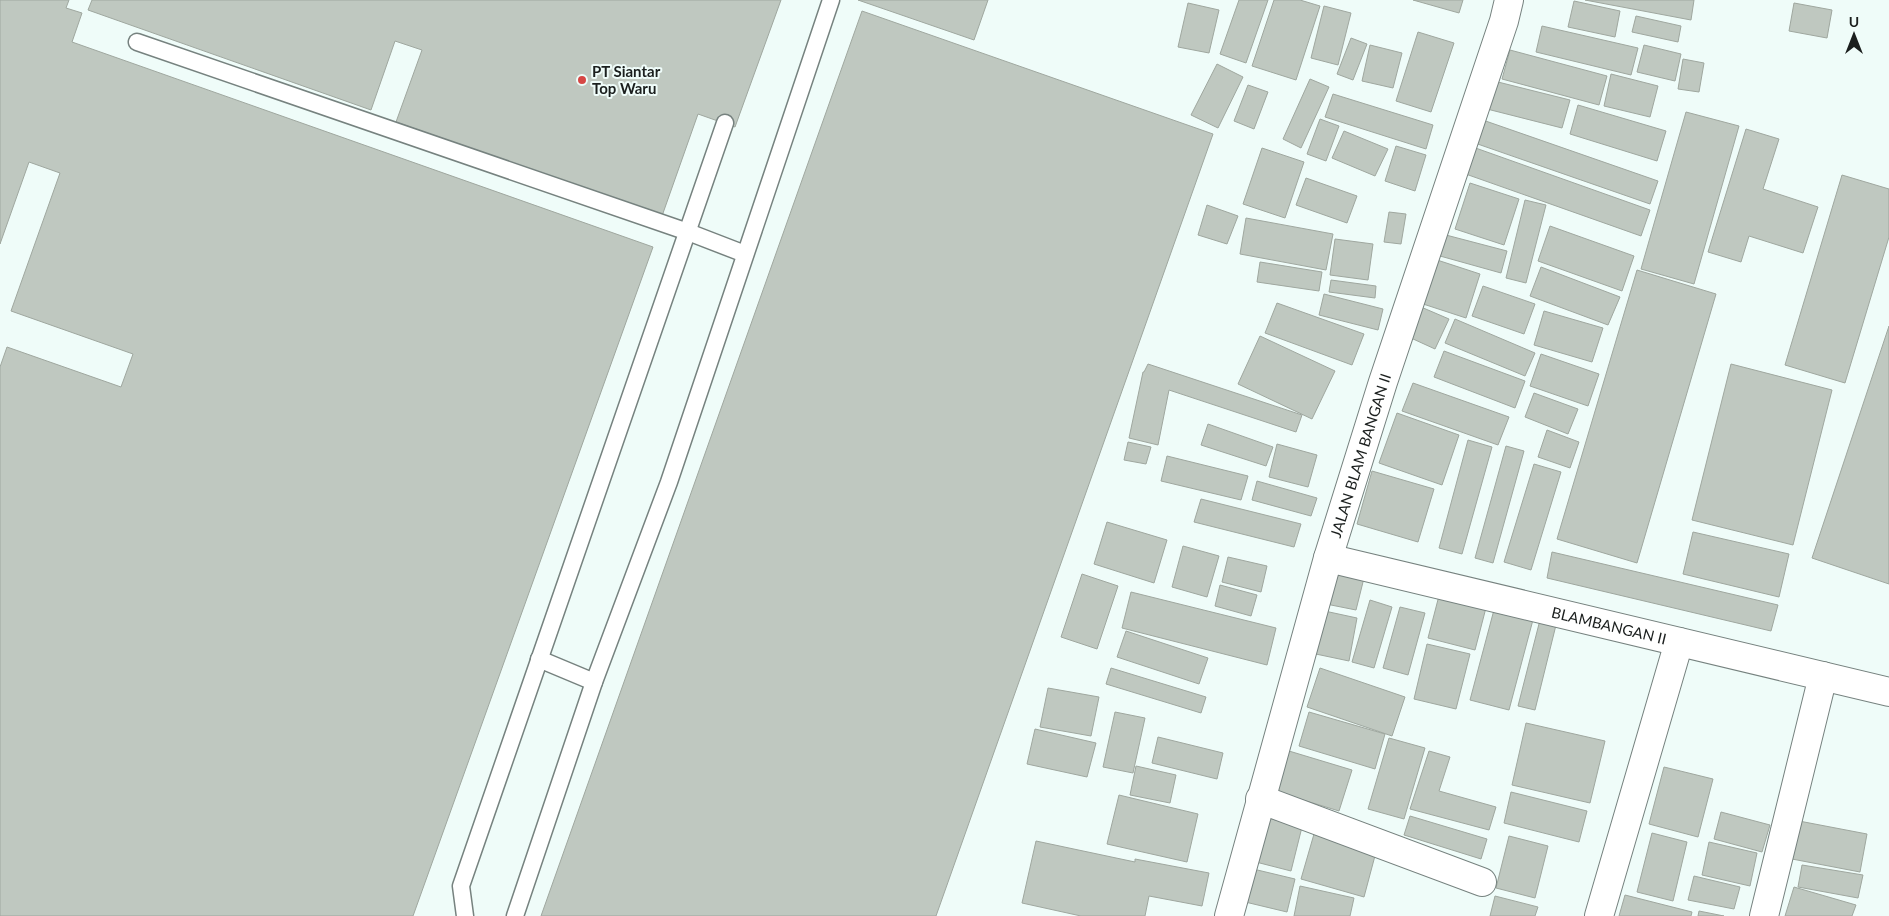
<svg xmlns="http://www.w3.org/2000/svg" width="1889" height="916" viewBox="0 0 1889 916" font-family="Lato,sans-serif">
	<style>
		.building { fill: #bfc8c0; stroke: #9fa79f }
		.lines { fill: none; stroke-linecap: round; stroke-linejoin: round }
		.service-casing { stroke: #76827f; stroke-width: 19 }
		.minor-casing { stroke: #76827f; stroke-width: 30 }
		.service { stroke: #fff; stroke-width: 16 }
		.minor { stroke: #fff; stroke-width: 28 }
		.poi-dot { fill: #d64745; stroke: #effcf9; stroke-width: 2 }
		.labels { text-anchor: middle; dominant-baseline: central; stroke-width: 4; stroke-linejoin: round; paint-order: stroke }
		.poi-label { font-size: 15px; font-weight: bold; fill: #1b1f1e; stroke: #effcf9; text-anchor: start }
		.street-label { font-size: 15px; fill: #1b1f1e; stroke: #effcf9 }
	</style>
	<rect width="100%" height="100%" fill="#effcf9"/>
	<g class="building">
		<path d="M0 0H69L66 8 82 13 72 42 653 247 413 916H0V367L7 347 121 387 133 354 11 311 60 173 29 162 0 244Z"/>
		<path d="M92 0H781L735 127 698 114 662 216 396 122 422 50 395 41 371 110 88 10Z"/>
		<path d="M858 0H988L974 40Z"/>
		<path d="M1239 0H1268L1246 63 1220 54Z"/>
		<path d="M1274 0H1300L1320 6 1296 80 1252 66Z"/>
		<path d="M1413 0H1463L1459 13Z"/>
		<path d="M1585 0H1694L1691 20Z"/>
		<path d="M1574 1 1620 11 1615 37 1568 27Z"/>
		<path d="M1188 3 1219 10 1209 53 1178 47Z"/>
		<path d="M1794 3 1832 10 1827 38 1789 31Z"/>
		<path d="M1324 6 1351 13 1338 65 1311 58Z"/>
		<path d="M862 11 1213 134 936 916H541Z"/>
		<path d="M1636 16 1681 26 1678 42 1632 32Z"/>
		<path d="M1542 26 1638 48 1631 75 1536 52Z"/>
		<path d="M1418 32 1454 43 1431 112 1396 101Z"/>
		<path d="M1351 38 1367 44 1353 80 1337 74Z"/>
		<path d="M1370 45 1402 53 1393 88 1362 81Z"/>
		<path d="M1644 45 1681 54 1675 81 1637 72Z"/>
		<path d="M1510 50 1607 76 1599 105 1502 79Z"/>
		<path d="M1683 59 1704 63 1699 92 1678 89Z"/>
		<path d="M1217 64 1243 77 1218 128 1191 115Z"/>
		<path d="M1611 74 1658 86 1650 117 1604 106Z"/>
		<path d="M1310 79 1329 87 1301 148 1283 139Z"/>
		<path d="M1490 80 1570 100 1562 128 1483 108Z"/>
		<path d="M1248 85 1268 92 1254 129 1234 121Z"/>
		<path d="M1333 94 1433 125 1426 149 1325 117Z"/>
		<path d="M1578 105 1666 131 1657 161 1570 134Z"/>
		<path d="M1686 112 1739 126 1694 284 1641 269Z"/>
		<path d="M1477 118 1658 181 1650 204 1469 141Z"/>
		<path d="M1320 119 1339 126 1326 161 1307 154Z"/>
		<path d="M1746 129 1779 139 1763 189 1818 207 1803 253 1749 236 1741 262 1708 252Z"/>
		<path d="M1344 131 1388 149 1375 176 1332 158Z"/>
		<path d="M1396 146 1426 155 1415 191 1385 181Z"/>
		<path d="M1470 146 1650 210 1641 236 1460 172Z"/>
		<path d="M1262 148 1304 162 1285 218 1243 204Z"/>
		<path d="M1842 175 1889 189V237L1845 383 1785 365Z"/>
		<path d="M1306 178 1357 196 1347 223 1296 205Z"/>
		<path d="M1470 183 1519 199 1504 245 1455 229Z"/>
		<path d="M1525 200 1546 205 1526 283 1506 278Z"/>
		<path d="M1207 205 1238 216 1227 244 1198 235Z"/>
		<path d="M1389 212 1406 214 1401 244 1384 242Z"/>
		<path d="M1246 218 1333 234 1326 270 1240 254Z"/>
		<path d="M1550 226 1634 256 1622 291 1538 261Z"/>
		<path d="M1446 235 1507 251 1501 273 1440 256Z"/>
		<path d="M1335 239 1373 244 1368 280 1330 275Z"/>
		<path d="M1431 258 1480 274 1466 318 1417 302Z"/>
		<path d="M1260 262 1322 272 1319 291 1257 282Z"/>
		<path d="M1541 267 1620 297 1608 325 1530 296Z"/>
		<path d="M1637 270 1716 294 1637 563 1557 539Z"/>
		<path d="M1331 280 1376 286 1375 298 1329 292Z"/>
		<path d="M1483 286 1535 304 1524 334 1472 316Z"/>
		<path d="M1324 294 1383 309 1378 330 1319 315Z"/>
		<path d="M1277 303 1364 334 1352 365 1265 333Z"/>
		<path d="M1414 304 1449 319 1435 349 1400 333Z"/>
		<path d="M1544 311 1603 328 1592 362 1534 345Z"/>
		<path d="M1455 319 1535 353 1525 376 1445 343Z"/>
		<path d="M1889 326V584L1812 558Z"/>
		<path d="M1260 336 1335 371 1312 419 1238 384Z"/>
		<path d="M1444 351 1525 381 1515 408 1434 377Z"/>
		<path d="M1541 354 1599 374 1588 406 1530 386Z"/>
		<path d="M1148 364 1302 415 1296 432 1169 390 1158 445 1129 438 1143 372H1144Z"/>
		<path d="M1731 364 1832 390 1793 545 1692 520Z"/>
		<path d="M1413 383 1509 417 1498 445 1402 411Z"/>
		<path d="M1534 393 1578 409 1568 434 1525 417Z"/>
		<path d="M1397 413 1459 435 1442 485 1379 463Z"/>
		<path d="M1208 424 1273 447 1266 466 1201 445Z"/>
		<path d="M1547 430 1579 442 1570 468 1538 457Z"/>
		<path d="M1468 440 1492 447 1462 554 1439 548Z"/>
		<path d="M1128 442 1151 447 1146 464 1124 460Z"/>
		<path d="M1277 444 1317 455 1308 487 1269 477Z"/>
		<path d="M1506 446 1524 451 1493 563 1475 558Z"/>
		<path d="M1167 456 1248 476 1241 500 1161 481Z"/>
		<path d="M1534 464 1561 472 1531 570 1504 562Z"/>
		<path d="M1372 471 1434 489 1418 542 1357 524Z"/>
		<path d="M1257 481 1317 498 1311 516 1252 500Z"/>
		<path d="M1201 499 1301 524 1294 547 1194 522Z"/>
		<path d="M1107 522 1167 540 1154 583 1094 564Z"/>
		<path d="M1693 532 1789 554 1779 597 1683 574Z"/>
		<path d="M1183 546 1219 556 1207 597 1172 587Z"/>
		<path d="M1552 552 1778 605 1771 631 1547 578Z"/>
		<path d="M1228 557 1267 566 1261 592 1222 582Z"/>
		<path d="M1334 567 1365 574 1356 610 1326 604Z"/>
		<path d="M1082 574 1118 586 1097 649 1061 637Z"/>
		<path d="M1220 585 1257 595 1251 616 1215 606Z"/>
		<path d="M1441 588 1488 600 1475 650 1428 638Z"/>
		<path d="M1131 592 1276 628 1267 665 1122 628Z"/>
		<path d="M1370 600 1392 607 1374 668 1352 662Z"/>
		<path d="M1495 606 1534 616 1509 710 1470 700Z"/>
		<path d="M1400 607 1425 613 1408 675 1383 668Z"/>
		<path d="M1320 610 1357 618 1349 661 1311 653Z"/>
		<path d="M1541 616 1557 621 1535 710 1518 706Z"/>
		<path d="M1126 631 1208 658 1199 684 1117 657Z"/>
		<path d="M1427 644 1470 654 1456 709 1414 699Z"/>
		<path d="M1111 668 1206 697 1201 713 1106 684Z"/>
		<path d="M1320 668 1405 697 1392 736 1307 707Z"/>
		<path d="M1048 688 1099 697 1091 736 1040 727Z"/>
		<path d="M1115 712 1145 718 1133 773 1103 767Z"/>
		<path d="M1309 712 1385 734 1375 769 1299 746Z"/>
		<path d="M1526 723 1605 741 1590 803 1512 785Z"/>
		<path d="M1035 729 1096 743 1087 777 1027 764Z"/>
		<path d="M1158 737 1223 753 1217 779 1152 763Z"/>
		<path d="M1389 738 1425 748 1404 819 1368 809Z"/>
		<path d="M1289 751 1352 770 1339 811 1277 792Z"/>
		<path d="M1429 751 1450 757 1439 791 1496 807 1489 830 1410 809Z"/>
		<path d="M1136 766 1176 775 1170 803 1130 795Z"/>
		<path d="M1664 767 1713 779 1698 837 1649 824Z"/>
		<path d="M1511 792 1587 811 1579 842 1504 823Z"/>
		<path d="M1119 795 1198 814 1187 862 1107 844Z"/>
		<path d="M1721 812 1770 825 1762 852 1714 839Z"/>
		<path d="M1410 816 1487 839 1481 859 1404 835Z"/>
		<path d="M1264 817 1302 827 1291 871 1252 861Z"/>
		<path d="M1799 821 1867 834 1860 872 1792 859Z"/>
		<path d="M1652 833 1687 842 1673 901 1637 892Z"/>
		<path d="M1314 834 1376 852 1364 897 1301 879Z"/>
		<path d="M1509 836 1548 846 1535 898 1496 888Z"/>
		<path d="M1036 841 1135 862V859L1209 873 1202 906 1149 896 1145 916H1081L1022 903Z"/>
		<path d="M1709 842 1757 853 1750 886 1702 875Z"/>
		<path d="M1802 865 1863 875 1858 898 1798 887Z"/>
		<path d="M1249 868 1295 879 1287 912 1241 901Z"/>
		<path d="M1694 876 1740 887 1734 909 1688 900Z"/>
		<path d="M1300 886 1354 898 1350 916H1294Z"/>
		<path d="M1794 887 1856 905 1852 916H1785Z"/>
		<path d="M1625 895 1692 912 1691 916H1619Z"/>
		<path d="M1495 896 1538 907 1535 916H1490Z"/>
		<path d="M1699 911 1724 916H1698Z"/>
	</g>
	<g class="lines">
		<defs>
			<g id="service">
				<path d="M137 42 688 232 745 254"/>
				<path d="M539 659 594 682"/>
				<path d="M465 916 461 886 725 123"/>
				<path d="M515 916 594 682 669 482 831 0"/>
			</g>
			<g id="minor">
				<path id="s1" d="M1328 558 1889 692"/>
				<path d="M1260 799 1482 882"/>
				<path id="s2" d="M1229 916 1328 558 1383 382 1504 21 1509 0"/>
				<path d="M1599 916 1679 642"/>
				<path d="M1764 916 1823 676"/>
			</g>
		</defs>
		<use href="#service" class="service-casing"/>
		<use href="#minor" class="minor-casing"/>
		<use href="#service" class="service"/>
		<use href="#minor" class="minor"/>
	</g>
	<circle class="poi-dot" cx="582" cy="80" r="5"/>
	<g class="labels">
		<g class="poi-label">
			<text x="592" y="71">PT Siantar<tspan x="592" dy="17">Top Waru</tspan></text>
		</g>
		<g class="street-label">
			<text stroke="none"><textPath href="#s2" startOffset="479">JALAN BLAM BANGAN II</textPath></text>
			<text stroke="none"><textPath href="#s1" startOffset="289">BLAMBANGAN II</textPath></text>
		</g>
	</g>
	<g transform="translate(1854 35)" stroke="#effcf9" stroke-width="4" paint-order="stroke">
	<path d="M0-4L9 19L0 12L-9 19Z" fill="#1b1f1e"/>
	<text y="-8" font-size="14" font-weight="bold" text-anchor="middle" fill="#1b1f1e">U</text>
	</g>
</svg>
